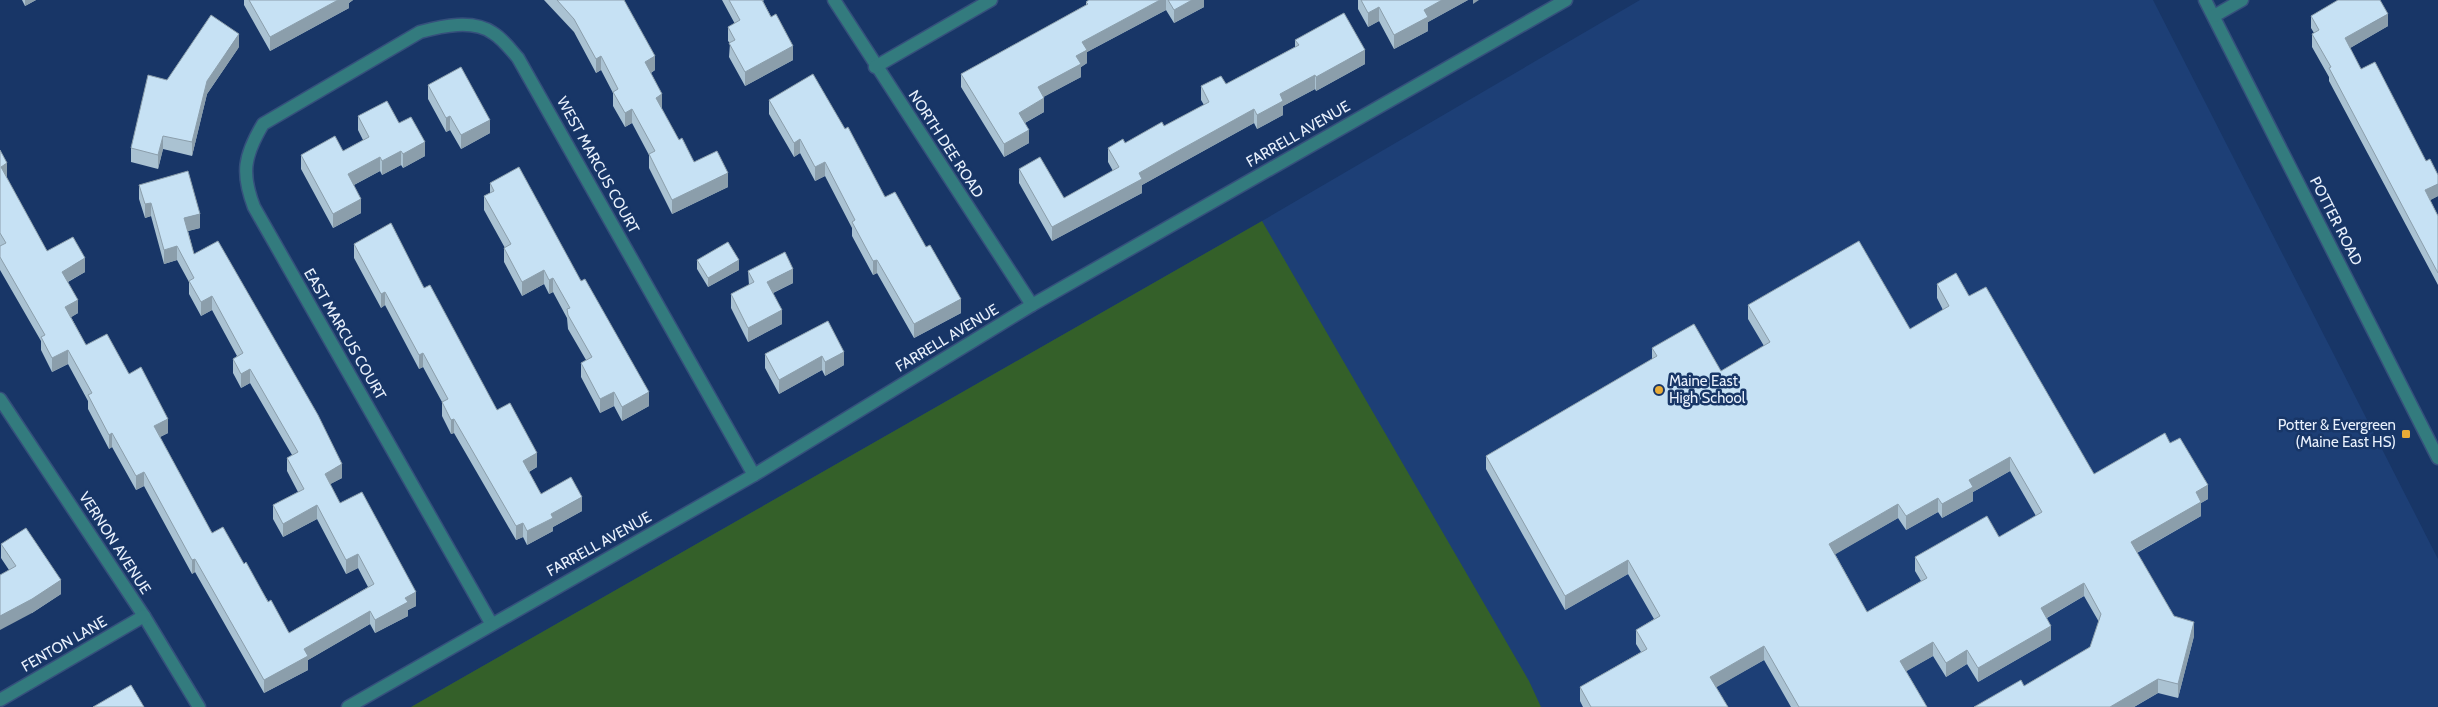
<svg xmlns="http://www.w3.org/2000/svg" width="2438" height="707" viewBox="0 0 2438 707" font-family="Cabin,sans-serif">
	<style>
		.built { fill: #1d3f76 }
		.green { fill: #346029 }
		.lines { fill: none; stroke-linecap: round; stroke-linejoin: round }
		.minor-casing { stroke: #35507c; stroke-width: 15 }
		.minor { stroke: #337b7e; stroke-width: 12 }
		.wall { fill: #aac2d2; fill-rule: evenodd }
		.shaded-wall { fill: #8b9eab }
		.building { fill: #c6e1f4; stroke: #8b9eab; fill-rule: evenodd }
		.poi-dot { fill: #e8ab37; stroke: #183667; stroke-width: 2 }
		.labels { text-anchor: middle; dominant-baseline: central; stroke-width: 5; stroke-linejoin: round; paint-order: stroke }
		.street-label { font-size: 15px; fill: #e8f0fc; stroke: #183667 }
		.poi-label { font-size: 15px; fill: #e8f0fc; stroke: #183667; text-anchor: start }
	</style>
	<rect width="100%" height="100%" fill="#183667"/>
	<path class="built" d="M1640 0H2153L2438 559V707H411L1262 221Z"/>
	<path class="green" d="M1262 221 1529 681 1541 707H411Z"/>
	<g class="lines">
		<defs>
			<g id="minor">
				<path d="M834 0 1032 305"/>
				<path d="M2205 0 2438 458"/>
				<path d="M2214 16 2242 0"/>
				<path d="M875 67 991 0"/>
				<path d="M0 399 144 616 199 707"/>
				<path d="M491 623 254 207C241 173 244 156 263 124L420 32C442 26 473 19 493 33 503 39 511 50 518 58L754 475"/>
				<path d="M0 700 144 616"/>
				<path d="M348 707 754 475 1032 305 1566 0"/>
			</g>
		</defs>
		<use href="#minor" class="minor-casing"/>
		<use href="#minor" class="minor"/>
	</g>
	<g class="wall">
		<path d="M22 0H36L25 6Z"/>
		<path d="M244 0H353L349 3V8L270 51 244 5Z"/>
		<path d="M544 0H624L655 70 651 73 662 108H661L679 140 694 162 728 187 672 214 649 168V155L632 123 625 127 613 106V93L601 70 596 73 574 32Z"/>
		<path d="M722 0H764L763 1 793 60 745 86 729 57 730 43 728 41V27L735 24Z"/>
		<path d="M1089 0H1204V7L1174 23 1166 10 1087 52V63L1081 67V77L1043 97 1044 112 1025 123 1029 143 1004 157 961 87V74L1086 5V2Z"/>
		<path d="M1358 0H1468L1428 22V31L1394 49 1379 21 1368 27 1358 9Z"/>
		<path d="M2311 16 2388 26 2350 48 2361 69 2438 196 2430 200 2438 216V285L2329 81V77L2312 47V34L2314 33 2311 28Z"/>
		<path d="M1295 40 1365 64 1316 91 1315 89 1283 106V115L1257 129 1254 123 1178 165 1142 185V193L1052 241 1019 183V169L1064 198 1113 171 1108 162V148L1125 143 1164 126 1204 105 1201 100V86L1226 84 1295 47Z"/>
		<path d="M239 47 207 94 192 156 163 149 158 169 131 162V148L167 80Z"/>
		<path d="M428 85 490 133 461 149 450 130 446 132 428 99Z"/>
		<path d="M769 100 885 197 961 313 914 338 877 273 873 275 852 236V228L825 176 815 181 800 153 794 157 769 114Z"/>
		<path d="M358 116 399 123 425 156 403 168 401 165 382 175 380 171 354 185 361 213 333 228 301 169V155L343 151 363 140 358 130Z"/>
		<path d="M0 150 7 177H6L47 251 85 272 68 282 78 313 71 317 86 345 129 374 168 433 160 437 212 533 244 564 289 633 368 587 358 568 346 574 317 519 283 537 273 519V505L298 492 287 471V458L292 455 250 383 241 388 233 373V359L237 356 212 310 201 316 189 294V282L177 260 164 264 151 216 145 218 139 199V185L200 228 188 231 194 254 342 478 330 484 340 503 416 606 408 610V616L375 633 370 624 308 660V670L264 693 195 572 192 574 144 486 136 490 112 447 109 449 88 409V401L68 364 52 372 41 350V341L0 270Z"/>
		<path d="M490 183 649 406 622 421 614 406 600 413 581 377V363L586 360 568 329 567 318 553 292 549 294 544 284 522 296 504 262V248H505L484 210V196L490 193Z"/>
		<path d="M354 244 424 288 497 410 537 467 529 472 541 494 582 511 553 527V531L527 545 523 537 516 540 454 433 451 434 442 416V402L423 367 419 369 385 305 381 308 354 258Z"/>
		<path d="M697 260 739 270 708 287 697 269Z"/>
		<path d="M748 271 793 283 773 293 782 324 748 342 731 308V294L749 285Z"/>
		<path d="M1937 284 1969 296 2094 474 2170 443 2208 499 2201 503V516L2137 553 2174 616 2194 636 2178 698 2158 693 2134 707H1974L2024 686 2090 647 2099 622 2084 596 2047 618 2051 640 1978 682 1967 664 1946 677 1933 656 1906 671 1927 707H1791L1764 660 1716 687 1728 707H1583L1580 701V687L1641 652 1636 644V630L1654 619 1628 574 1565 610 1486 469V456L1652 359V348L1721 371 1764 346 1748 319V305L1910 329 1943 310 1937 298ZM2010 471 2036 516 1999 537 1915 557V571L1921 581 1867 612 1835 554 1898 518 1906 530 1938 512 1942 518 1973 501V492Z"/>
		<path d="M828 321 844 365 825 376 822 370 779 394 765 368V354Z"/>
		<path d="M1 544 61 594 32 613 9 570 1 558Z"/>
	</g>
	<g class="shaded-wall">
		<path d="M25 0H36L25 6Z"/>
		<path d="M338 0H353L349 3V8L270 51V37Z"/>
		<path d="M1160 0H1166V10L1087 52V63L1081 67V77L1038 100V87L1082 42Z"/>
		<path d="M1192 0H1204V7L1174 23V10Z"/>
		<path d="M1442 0H1468L1428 22V31L1394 49V35L1424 10Z"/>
		<path d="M1473 0H1479L1473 4Z"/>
		<path d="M1379 7V21L1368 27V13Z"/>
		<path d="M2388 14V26L2345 51V38Z"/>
		<path d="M239 34V47L207 94 192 156V142L207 81Z"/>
		<path d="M793 46V60L745 86V72Z"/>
		<path d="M1365 50V64L1316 91V77Z"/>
		<path d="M601 56V70L596 73V59Z"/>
		<path d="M655 56V70L645 76V62Z"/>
		<path d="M1315 75V89L1283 106V115L1257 129V115L1280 94Z"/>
		<path d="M662 94V108L656 112V98Z"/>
		<path d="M1044 98V112L1019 126V113Z"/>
		<path d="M632 109V123L625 127V113Z"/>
		<path d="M1254 109V123L1178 165 1142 185V193L1052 241V227L1139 173 1178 151Z"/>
		<path d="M450 116V130L446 132V118Z"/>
		<path d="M490 120V133L461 149V135Z"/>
		<path d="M1029 130V143L1004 157V144Z"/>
		<path d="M163 136V149L158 169V155Z"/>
		<path d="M800 139V153L794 157V143Z"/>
		<path d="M425 142V156L403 168V154Z"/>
		<path d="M401 151V165L382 175V161Z"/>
		<path d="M380 157V171L348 188V174Z"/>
		<path d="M825 162V176L815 181V167Z"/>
		<path d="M7 163V177L1 180V167Z"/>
		<path d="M728 173V187L672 214V200Z"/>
		<path d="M2438 184V196L2425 203V190Z"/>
		<path d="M361 199V213L333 228V214Z"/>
		<path d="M151 203V216L145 218V204Z"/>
		<path d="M200 214V228L184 232V218Z"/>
		<path d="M177 246V260L164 264V250Z"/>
		<path d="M85 258V272L62 285V272Z"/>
		<path d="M739 260V270L708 287V278Z"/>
		<path d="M877 260V273L873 275V261Z"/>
		<path d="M793 269V283L767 296V282Z"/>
		<path d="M544 270V284L522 296V282Z"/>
		<path d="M553 278V292L549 294V280Z"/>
		<path d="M385 292V305L381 308V294Z"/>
		<path d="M212 296V310L201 316V302Z"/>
		<path d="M961 299V313L914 338V324Z"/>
		<path d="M78 300V313L65 321V307Z"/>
		<path d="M782 310V324L748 342V328Z"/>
		<path d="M68 350V364L52 372V358Z"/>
		<path d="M844 352V365L825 376V362Z"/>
		<path d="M423 353V367L419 369V355Z"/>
		<path d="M822 356V370L779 394V380Z"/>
		<path d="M250 369V383L241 388V374Z"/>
		<path d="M614 392V406L600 413V399Z"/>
		<path d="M649 392V406L622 421V407Z"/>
		<path d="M168 419V433L154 440V426Z"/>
		<path d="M454 419V433L451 434V420Z"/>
		<path d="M112 433V447L109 449V435Z"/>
		<path d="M537 453V467L523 475V461Z"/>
		<path d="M2010 457V471L1973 492V501L1942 518V504L1969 480Z"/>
		<path d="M342 464V478L325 487V474Z"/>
		<path d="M144 472V486L136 490V476Z"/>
		<path d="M2208 485V499L2201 503V516L2131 556V542L2196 492Z"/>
		<path d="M582 497V511L553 527V531L527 545V531L551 514Z"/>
		<path d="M1938 498V512L1906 530V516Z"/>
		<path d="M1898 504V518L1829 558V544Z"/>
		<path d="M317 505V519L283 537V524Z"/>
		<path d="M523 523V537L516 540V526Z"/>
		<path d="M358 554V568L346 574V560Z"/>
		<path d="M195 559V572L192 574V560Z"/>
		<path d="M1628 560V574L1565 610V596Z"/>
		<path d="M61 580V594L32 613 0 630V616Z"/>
		<path d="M2084 583V596L2041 621V608Z"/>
		<path d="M416 592V606L408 610V616L375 633V620L405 598Z"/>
		<path d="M370 611V624L308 660V670L264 693V680L304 649Z"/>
		<path d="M2194 622V636L2178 698V684Z"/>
		<path d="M2051 626V640L1978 682V668Z"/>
		<path d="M1933 642V656L1900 675V661Z"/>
		<path d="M1764 646V660L1710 691V677Z"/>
		<path d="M1967 650V664L1946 677V663Z"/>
		<path d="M2158 679V693L2134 707H2110Z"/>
	</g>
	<g class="building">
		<path d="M249 0H338L270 37Z"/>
		<path d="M557 0H624L655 56 645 62 662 94 656 98 679 140 682 138 694 162 717 151 728 173 672 200 649 154 655 151 632 109 625 113 613 92 618 89 601 56 596 59 574 19Z"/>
		<path d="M729 0H762L771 17 776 14 793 46 745 72 729 43 735 40 728 27 740 20Z"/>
		<path d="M1089 0H1160L1082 42 1087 50 1076 56 1081 64 1038 87 1044 98 1019 113 1029 130 1004 144 961 74 1088 4 1086 2Z"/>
		<path d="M1168 0H1192L1174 10Z"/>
		<path d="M1361 0H1442L1424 10 1428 17 1394 35 1379 7 1368 13Z"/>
		<path d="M2338 0H2380L2388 14 2345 38 2361 69 2375 62 2426 161 2430 159 2438 175V184L2425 190 2438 216V273L2329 68 2331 67 2312 34 2319 30 2311 16Z"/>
		<path d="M1344 13 1365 50 1316 77 1315 75 1280 94 1283 101 1257 115 1254 109 1178 151 1139 173 1142 179 1052 227 1019 169 1040 157 1064 198 1119 167 1108 148 1123 139 1125 143 1162 122 1164 126 1209 102 1201 86 1221 76 1226 84 1299 45 1295 40Z"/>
		<path d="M211 15 239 34 207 81 192 142 163 136 158 155 131 148 148 75 167 80Z"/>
		<path d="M461 67 490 120 461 135 450 116 446 118 428 85Z"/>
		<path d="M813 74 845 129 848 127 885 197 895 192 926 247 930 245 961 299 914 324 877 260 873 261 852 222 855 220 825 162 815 167 800 139 794 143 769 100Z"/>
		<path d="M387 101 399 123 411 117 425 142 403 154 401 151 382 161 380 157 348 174 361 199 333 214 301 155 335 136 343 151 369 137 358 116Z"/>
		<path d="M0 150 7 163 1 167 47 251 73 237 85 258 62 272 78 300 65 307 86 345 107 334 129 374 141 367 168 419 154 426 212 533 223 527 244 564 246 562 268 602 271 600 289 633 374 584 358 554 346 560 317 505 283 524 273 505 304 489 287 458 298 452 250 369 241 374 233 359 243 353 212 296 201 302 189 281 194 278 177 246 164 250 151 203 145 204 139 185 188 171 200 214 184 218 194 254 218 241 318 415 342 464 325 474 340 503 362 492 416 592 405 598 408 602 375 620 370 611 304 649 308 656 264 680 195 559 192 560 144 472 136 476 112 433 109 435 88 395 92 393 68 350 52 358 41 337 45 335 0 257V246L6 243 0 233Z"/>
		<path d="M519 167 581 281 585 279 649 392 622 407 614 392 600 399 581 363 592 357 568 315 567 309 570 308 553 278 549 280 544 270 522 282 504 248 511 244 484 196 494 191 490 183Z"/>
		<path d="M391 223 424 288 430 285 497 410 510 403 537 453 523 461 541 494 571 477 582 497 551 514 553 518 527 531 523 523 516 526 454 419 451 420 442 402 448 399 423 353 419 355 385 292 381 294 354 244Z"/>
		<path d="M1859 241 1910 329 1949 306 1937 284 1956 273 1969 296 1986 287 2094 474 2165 433 2170 443 2180 438 2208 485 2196 492 2201 502 2131 542 2174 616 2194 622 2178 684 2158 679 2110 707H1974L2021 680 2024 686 2090 647 2101 614 2084 583 2041 608 2051 626 1978 668 1967 650 1946 663 1933 642 1900 661 1927 707H1799L1764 646 1710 677 1728 707H1591L1580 687 1647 649 1636 630 1660 616 1628 560 1565 596 1486 456 1657 356 1652 348 1694 324 1721 371 1770 342 1748 305ZM2010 457 2042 512 1999 537 1987 516 1915 557 1927 578 1867 612 1829 544 1898 504 1906 516 1938 498 1942 504 1973 487 1969 480Z"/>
		<path d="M728 242 739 260 708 278 697 260Z"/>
		<path d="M785 252 793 269 767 282 782 310 748 328 731 294 754 282 748 271Z"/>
		<path d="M828 321 844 352 825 362 822 356 779 380 765 354Z"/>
		<path d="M26 528 61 580 32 599 0 616V575L16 566 1 544Z"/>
		<path d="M131 685 144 707H93Z"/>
	</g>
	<g class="poi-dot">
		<circle cx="1659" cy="390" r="5"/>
		<rect x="2401" y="429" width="10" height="10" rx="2.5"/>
	</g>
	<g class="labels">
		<g class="street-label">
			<text transform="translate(1298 134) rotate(-30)">FARRELL AVENUE</text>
			<text transform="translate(946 144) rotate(57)">NORTH DEE ROAD</text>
			<text transform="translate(598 165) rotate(61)">WEST MARCUS COURT</text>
			<text transform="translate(2336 221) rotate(63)">POTTER ROAD</text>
			<text transform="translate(345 334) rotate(60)">EAST MARCUS COURT</text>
			<text transform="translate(947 338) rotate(-31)">FARRELL AVENUE</text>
			<text transform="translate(115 543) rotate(57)">VERNON AVENUE</text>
			<text transform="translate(599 544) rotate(-29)">FARRELL AVENUE</text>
			<text transform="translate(64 644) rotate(-30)">FENTON LANE</text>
		</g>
		<g class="poi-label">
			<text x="1669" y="381">Maine East<tspan x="1669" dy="17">High School</tspan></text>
			<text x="2396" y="425" text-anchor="end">Potter &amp; Evergreen<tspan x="2396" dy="17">(Maine East HS)</tspan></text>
		</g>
	</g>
</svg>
